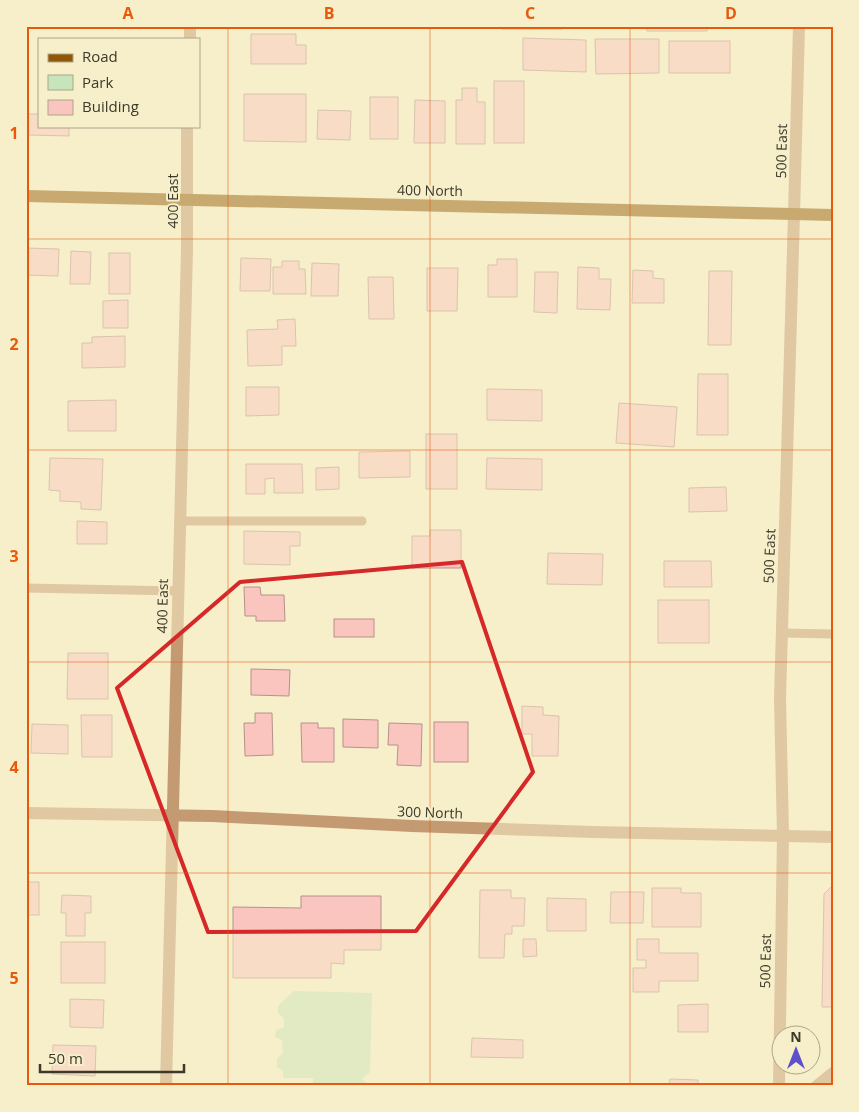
<svg xmlns="http://www.w3.org/2000/svg" width="859" height="1112" viewBox="0 0 859 1112" font-family="'Open Sans',sans-serif">
	<style>
		.green { fill: #c7e5bb }
		.building { fill: #fbc5bf; stroke: #b7908b }
		.lines { fill: none; stroke-linecap: round; stroke-linejoin: round }
		.service { stroke: #c49a72; stroke-width: 9 }
		.minor { stroke: #c49a72; stroke-width: 12 }
		.tertiary { stroke: #c49a72; stroke-width: 12 }
		.primary { stroke: #905705; stroke-width: 12 }
		.marked { fill: none; stroke: #d62828; stroke-width: 4; stroke-linejoin: round }
		.grid { fill: none; stroke: #e8590c; stroke-width: 1; stroke-opacity: 0.55 }
		.labels { text-anchor: middle; dominant-baseline: central; stroke-width: 4; stroke-linejoin: round; paint-order: stroke }
		.street-label { font-size: 14px; fill: #3c392b; stroke: #f6efca }
		.neatline { fill: none; stroke: #e8590c; stroke-width: 2 }
		.grid-label { font-size: 16px; text-anchor: middle; font-weight: bold; fill: #e8590c }
	</style>
	<rect width="100%" height="100%" fill="#f6efca"/>
	<path class="green" d="M294 991 372 993 370 1072 362 1079 366 1083 367 1086H313V1078H283V1071L277 1067V1059L283 1053 282 1040 275 1037 276 1030 284 1027V1018L278 1013V1006Z"/>
	<g class="building">
		<rect x="502" y="26" width="60" height="3"/>
		<rect x="572" y="26" width="60" height="2"/>
		<rect x="647" y="26" width="60" height="5"/>
		<path d="M251 34H296V45H306V64H251Z"/>
		<path d="M523 38 586 40V72L523 70Z"/>
		<path d="M595 39H659V73L596 74Z"/>
		<rect x="669" y="41" width="61" height="32"/>
		<rect x="494" y="81" width="30" height="62"/>
		<path d="M462 88H477V102H485V144H456V100H462Z"/>
		<path d="M244 94H306V142L244 141Z"/>
		<rect x="370" y="97" width="28" height="42"/>
		<path d="M415 100 445 101V143H414Z"/>
		<path d="M318 110 351 111 350 140 317 139Z"/>
		<path d="M27 114H39V126H69V136L27 135Z"/>
		<path d="M26 248 59 249 58 276 26 275Z"/>
		<path d="M71 251 91 252 90 284H70Z"/>
		<rect x="109" y="253" width="21" height="41"/>
		<path d="M241 258 271 259 270 291H240Z"/>
		<path d="M497 259H517V297H488V265H497Z"/>
		<path d="M282 261H299V269H305L306 294H273V267H282Z"/>
		<path d="M312 263 339 264 338 296H311Z"/>
		<path d="M578 267 599 268V279H611L610 310 577 309Z"/>
		<path d="M427 268H458L457 311H427Z"/>
		<path d="M633 270 653 271V278L664 279V303H632Z"/>
		<path d="M709 271H732L731 345H708Z"/>
		<path d="M535 272H558L557 313 534 312Z"/>
		<path d="M368 277H393L394 319H369Z"/>
		<path d="M128 300V328H103V301Z"/>
		<path d="M295 319 296 346H282V365L248 366 247 330 278 329 277 320Z"/>
		<path d="M125 336V367L82 368V343H92V337Z"/>
		<path d="M698 374H728V435H697Z"/>
		<path d="M246 387H279V415L246 416Z"/>
		<path d="M487 389 542 390V421L487 420Z"/>
		<path d="M116 400V431H68V401Z"/>
		<path d="M619 403 677 407 674 447 616 443Z"/>
		<rect x="426" y="434" width="31" height="55"/>
		<path d="M410 451V477L359 478V452Z"/>
		<path d="M50 458 103 459 101 510 81 509V502L60 501V491L49 490Z"/>
		<path d="M487 458 542 459V490L486 489Z"/>
		<path d="M246 464H302L303 493H274V478L265 479V494H246Z"/>
		<path d="M339 467V489L316 490V468Z"/>
		<path d="M726 487 727 511 689 512V488Z"/>
		<path d="M77 521 107 522V544H77Z"/>
		<path d="M430 530H461V568H412V536H430Z"/>
		<path d="M244 531 300 532V546H290V565L244 564Z"/>
		<path d="M548 553 603 554 602 585 547 584Z"/>
		<path d="M664 561H711L712 587H664Z"/>
		<path d="M244 587H260L261 595H284L285 621H256V616H245Z"/>
		<rect x="658" y="600" width="51" height="43"/>
		<rect x="334" y="619" width="40" height="18"/>
		<path d="M68 653H108V699H67Z"/>
		<path d="M251 669 290 670 289 696 251 695Z"/>
		<path d="M522 706 543 707V715L559 716 558 756H532V734H522Z"/>
		<path d="M255 713H272L273 755 245 756 244 723H255Z"/>
		<path d="M81 715H112V757H82Z"/>
		<path d="M343 719 378 720V748L343 747Z"/>
		<rect x="434" y="722" width="34" height="40"/>
		<path d="M301 723H318V728H334V762H302Z"/>
		<path d="M389 723 422 724 421 766 397 765 398 745H388Z"/>
		<path d="M32 724 68 725V754L31 753Z"/>
		<rect x="26" y="882" width="13" height="33"/>
		<path d="M832 886 833 1007H822L824 894Z"/>
		<path d="M652 888H681V893H701V927H652Z"/>
		<path d="M480 890H511V898H525L524 926H512V934H505L504 958H479Z"/>
		<path d="M611 892H644L643 923H610Z"/>
		<path d="M62 895 91 896V913H85V936H66V913H61Z"/>
		<path d="M301 896H381V950H344V964L331 963V978H233V907L301 908Z"/>
		<path d="M547 898 586 899V931H547Z"/>
		<path d="M523 939H536L537 956 523 957Z"/>
		<path d="M637 939H659V953H698V981H659V992H633V968H646V960H637Z"/>
		<rect x="61" y="942" width="44" height="41"/>
		<path d="M70 999 104 1000 103 1028 70 1027Z"/>
		<path d="M708 1004V1032H678V1005Z"/>
		<path d="M472 1038 523 1040V1058L471 1057Z"/>
		<path d="M53 1045 96 1046 95 1076 52 1074Z"/>
		<path d="M670 1079 698 1080V1086H669Z"/>
	</g>
	<g class="lines">
		<g class="service">
			<path d="M179 521H362"/>
			<path d="M26 588 178 591"/>
			<path d="M782 633 833 634"/>
		</g>
		<g class="minor">
			<path d="M190 39V26"/>
			<path d="M794 214 799 26"/>
			<path d="M26 813 212 816 412 826 593 832 833 837"/>
			<path d="M166 1086 187 250V126"/>
		</g>
		<g class="tertiary">
			<path d="M779 1086 783 835 780 698 794 214"/>
			<path d="M817 1086 833 1073"/>
		</g>
		<path class="primary" d="M26 196 833 215"/>
	</g>
	<path d="M0 0H859V1112H0ZM462 562 533 772 416 931 208 932 117 688 240 582Z" fill="#f6efca" fill-opacity=".55" fill-rule="evenodd"/>
	<path class="marked" d="M462 562 533 772 416 931 208 932 117 688 240 582Z"/>
	<path class="grid" d="M228 26V1086M430 26V1086M630 26V1086M26 239H833M26 450H833M26 662H833M26 873H833"/>
	<g class="labels">
		<g class="street-label">
			<text transform="translate(781 151) rotate(-89)">500 East</text>
			<text transform="translate(430 190) rotate(1)">400 North</text>
			<text transform="translate(172 201) rotate(-90)">400 East</text>
			<text transform="translate(769 556) rotate(-88)">500 East</text>
			<text transform="translate(162 606) rotate(-89)">400 East</text>
			<text transform="translate(430 812) rotate(2)">300 North</text>
			<text transform="translate(765 961) rotate(-89)">500 East</text>
		</g>
	</g>
	<rect width="859" height="1112" fill="none" stroke="#f6efca" stroke-width="55"/>
	<rect x="38" y="38" width="162" height="90" fill="#f6efca" stroke="#aca68a"/>
	<rect x="48" y="54" width="25" height="8" fill="#905705" stroke="#aca68a"/>
	<text x="82" y="62" font-size="15" fill="#3c392b">Road</text>
	<rect x="48" y="75" width="25" height="15" fill="#c7e5bb" stroke="#aca68a"/>
	<text x="82" y="88" font-size="15" fill="#3c392b">Park</text>
	<rect x="48" y="100" width="25" height="15" fill="#fbc5bf" stroke="#aca68a"/>
	<text x="82" y="112" font-size="15" fill="#3c392b">Building</text>
	<g transform="translate(796 1050)"><circle r="24" fill="#f6efca" stroke="#aca68a"/>
	<path d="M0-4L9 19L0 12L-9 19Z" fill="#5e50c9"/>
	<text y="-8" font-size="14" font-weight="bold" text-anchor="middle" fill="#3c392b">N</text>
	</g>
	<path d="M40 1064v8h144v-8" fill="none" stroke="#3c392b" stroke-width="2.5"/>
	<text x="48" y="1064" font-size="15" fill="#3c392b" stroke="#f6efca" stroke-width="4" paint-order="stroke">50 m</text>
	<rect x="28" y="28" width="804" height="1056" class="neatline"/>
	<g class="grid-label">
		<text x="128" y="19">A</text>
		<text x="329" y="19">B</text>
		<text x="530" y="19">C</text>
		<text x="731" y="19">D</text>
		<text x="14" y="139">1</text>
		<text x="14" y="350">2</text>
		<text x="14" y="562">3</text>
		<text x="14" y="773">4</text>
		<text x="14" y="984">5</text>
	</g>
</svg>
